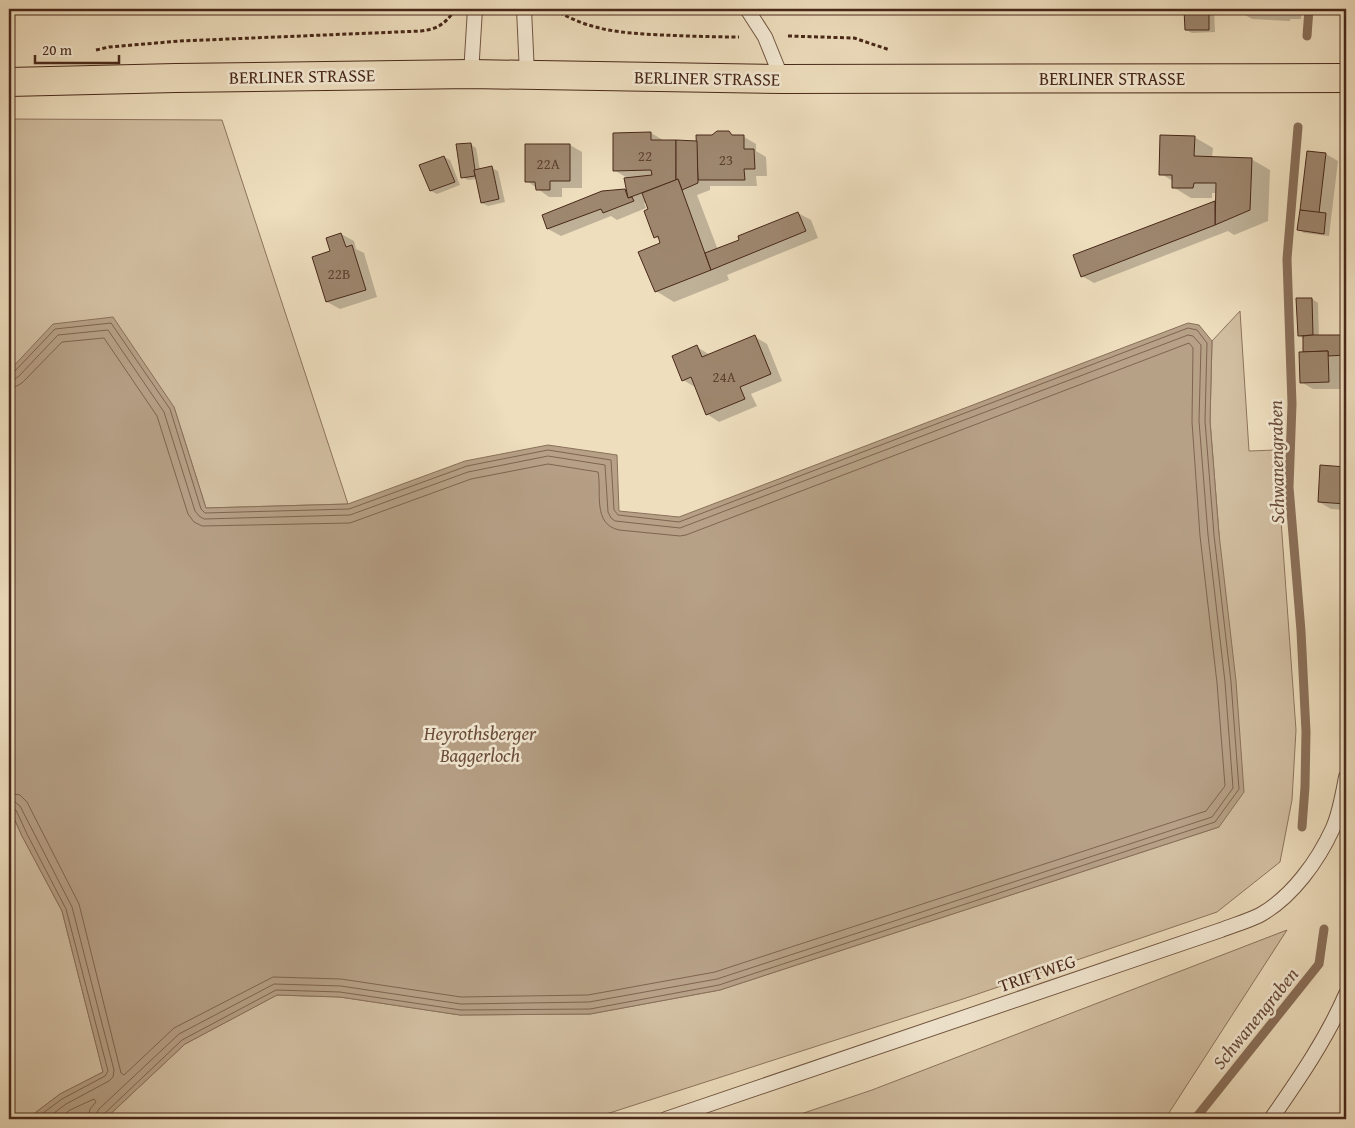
<svg xmlns="http://www.w3.org/2000/svg" width="1355" height="1128" viewBox="0 0 1355 1128" font-family="'Gentium Book Plus',serif">
	<style>
		.green { fill: #d2bfa2; stroke: #8d745e }
		.water { fill: #b6a086; stroke: #8a705a }
		.shadow { fill: #0003 }
		.lines { fill: none; stroke-linecap: round; stroke-linejoin: round }
		.shore { stroke: #7f6450; stroke-width: 1 }
		.stream { stroke: #8a705a; stroke-width: 9 }
		.building { fill: #9e876f; stroke: #482819 }
		.service-casing { stroke: #725642; stroke-width: 16 }
		.primary-casing { stroke: #482819; stroke-width: 30 }
		.path { stroke: #482819; stroke-width: 3; stroke-dasharray: 4 2.5; stroke-linecap: butt }
		.service { stroke: #f4ead5; stroke-width: 14 }
		.primary { stroke: #eedebe; stroke-width: 28 }
		.labels { text-anchor: middle; dominant-baseline: central; stroke-width: 5; stroke-linejoin: round; paint-order: stroke }
		.number-label { font-size: 15px; fill: #5e402e }
		.street-label { font-size: 18px; fill: #482819; stroke: #f4ead5 }
		.water-label { font-size: 19px; font-style: italic; fill: #694c3a; stroke: #f4ead5 }
	</style>
	<rect width="100%" height="100%" fill="#eedebe"/>
	<filter id="stains"><feTurbulence type="fractalNoise" baseFrequency=".004" numOctaves="4"/><feColorMatrix values="0 0 0 0 .2 0 0 0 0 .09 0 0 0 0 .02 0 0 0 .5 -.17"/></filter>
	<radialGradient id="worn" r=".72"><stop offset=".6" stop-color="#630" stop-opacity="0"/><stop offset="1" stop-color="#630" stop-opacity=".3"/></radialGradient>
	<g class="green">
		<path d="M9 119 222 120 348 504 206 508 174 407 9 371Z"/>
		<path d="M1240 311 1249 451 1276 450 1296 730 1292 800 1280 862 1217 912 966 998 591 1119H105L185 1044 277 995 340 997 460 1015 590 1014 720 990 1219 827V534L1210 421 1212 341Z"/>
		<path d="M9 807 22 836 62 911 103 1072 60 1094 27 1119H9Z"/>
		<path d="M1287 930 1165 1119H786L872 1090Z"/>
	</g>
	<path class="water" d="M113 317 174 407 206 508 348 504 465 461 548 445 617 455 619 511 679 517 1188 323 1199 325 1212 341 1210 421 1219 534 1236 681 1244 792 1219 827 720 990 590 1014 460 1015 340 997 277 995 185 1044 105 1119H27L60 1094 103 1072 62 911 22 836 9 807V371L53 324Z"/>
	<g class="shadow">
		<path d="M1186 9H1214L1215 32 1192 33 1186 30Z"/>
		<path d="M1240 9H1302L1301 19H1290V21L1252 19 1240 12Z"/>
		<path d="M651 133 663 140 698 142 728 133 735 137H744L756 144V151L766 157 767 176H756L757 186H710V190L697 195 718 250 798 213 811 220 818 238 727 275 729 280 674 302 656 291 661 244 660 240 655 237 647 202 644 203 646 208 617 220 611 216 561 236 548 229 544 216 602 192 627 190 629 179 614 170Z"/>
		<path d="M1194 137 1213 148 1212 158 1251 159 1270 170 1268 221 1234 235 1228 231 1094 283 1082 276 1074 256 1215 202 1217 203V193H1212V198H1191L1173 187V181L1161 174Z"/>
		<path d="M470 144 476 148 480 170 492 168 498 171 505 202 488 206 482 203 477 179 468 180 462 177Z"/>
		<path d="M570 145 582 152V188H562V197H549L527 181Z"/>
		<path d="M1326 154 1338 161 1329 236 1304 233 1299 230Z"/>
		<path d="M444 157 450 160 460 185 437 194 431 191Z"/>
		<path d="M341 234 354 241 356 249 364 253 377 297 340 309 327 302Z"/>
		<path d="M1312 299 1318 303 1319 337 1346 336V358H1340L1341 377H1343V367H1346V420L1344 419 1343 389H1313L1301 382 1308 353 1304 339 1299 336Z"/>
		<path d="M755 337 767 344 782 381 751 394 757 406 719 422 707 414 695 387 683 380 697 347 710 355Z"/>
		<path d="M1321 467 1346 468V510L1331 509 1319 502Z"/>
		<path d="M1346 1113V1119H1342Z"/>
	</g>
	<g class="lines">
		<g class="shore">
			<path d="M9 373 14 372 55 329 111 323 170 409 201 509 205 513 349 509 467 466 548 450 611 460 614 510 618 515 679 522 1188 328 1197 330 1207 343 1205 421 1214 535 1231 682 1239 789 1215 822 719 985 590 1009 461 1010 340 992 276 990 182 1040 104 1114 102 1119"/>
			<path d="M9 380 15 379 19 376 58 335 108 330 164 412 195 511 199 516 204 519 350 515 468 472 548 456 605 465 608 512 611 518 615 521 680 528 1188 335 1193 336 1201 345 1199 421 1208 535 1225 682 1233 788 1212 817 717 979 589 1002 461 1004 341 986 274 984 179 1034 99 1109 96 1114V1119"/>
			<path d="M9 387H15L22 383 62 342 104 338 157 416 188 514 194 522 202 526 350 523 471 479 548 464 598 472C602 492 592 524 619 530L680 536 686 535 1189 343 1193 348 1192 422 1200 536 1217 683 1225 786 1206 811 715 972 588 995 461 997 341 979 273 977 174 1028 124 1075 121 1073 79 904 27 802 20 795 9 793"/>
			<path d="M9 801 15 802 20 806 72 907 114 1070 113 1077 109 1081 66 1104 46 1119"/>
			<path d="M9 807H12L16 810 27 834 66 909 108 1071 105 1076 62 1099 35 1119"/>
			<path d="M58 1119 70 1110 94 1099 96 1102 90 1109 88 1119"/>
		</g>
		<g class="stream">
			<path d="M1307 36 1309 9"/>
			<path d="M1298 127 1287 259 1292 404 1289 487 1301 631 1306 732 1305 787 1302 827"/>
			<path d="M1195 1119 1319 964 1324 929"/>
		</g>
	</g>
	<g class="building">
		<path d="M1184 9H1209V30H1185Z"/>
		<path d="M1239 9H1289V13L1278 12V14L1239 13Z"/>
		<path d="M717 131H729L732 135H744V149H754L755 169H744L745 180H698L696 135H712Z"/>
		<path d="M651 132V140H676V180L628 198 624 178 652 175 651 170 613 171V133Z"/>
		<path d="M1160 135 1195 136 1194 156 1252 158 1250 210 1215 225 1216 183H1194L1193 188H1172V175H1159Z"/>
		<path d="M676 140 697 141 698 183 682 190 678 179 676 180Z"/>
		<path d="M471 143 475 170H474L475 176 461 178 456 144Z"/>
		<path d="M525 144H570V181H550V190H536L535 182H525Z"/>
		<path d="M1307 151 1326 153 1319 213 1300 210Z"/>
		<path d="M444 156 455 182 430 191 419 165Z"/>
		<path d="M492 166 499 199 481 203 474 170Z"/>
		<path d="M678 179 711 270 655 292 638 252 660 243 658 236 654 238 644 211 648 209 642 193Z"/>
		<path d="M625 189 628 198 632 197 634 201 603 213 601 209 547 229 542 215 602 191Z"/>
		<path d="M1215 201V225L1081 277 1073 255Z"/>
		<path d="M1300 210 1326 213 1324 234 1297 230Z"/>
		<path d="M798 212 806 231 711 270 705 253 739 240 738 236Z"/>
		<path d="M341 233 346 247 352 245 366 290 326 302 312 257 330 251 326 238Z"/>
		<path d="M1296 298H1312L1313 335 1298 336Z"/>
		<path d="M755 335 771 374 740 387 745 399 706 415 691 377 682 381 672 356 697 345 702 357Z"/>
		<path d="M1313 335H1346V355L1328 356V351L1303 352V336Z"/>
		<path d="M1328 351 1329 382 1300 383 1299 352Z"/>
		<path d="M1346 365V419H1343L1342 366Z"/>
		<path d="M1320 465 1346 467V504L1318 502Z"/>
	</g>
	<g class="lines">
		<defs>
			<g id="service">
				<path d="M524 9 527 74"/>
				<path d="M747 9 765 37 782 79"/>
				<path d="M471 74 475 9"/>
				<path d="M666 1119 1221 930C1234 925 1248 921 1260 915 1292 897 1318 861 1333 828 1340 812 1343 793 1346 777"/>
				<path d="M1271 1119C1299 1079 1327 1038 1346 994"/>
			</g>
			<path id="primary" d="M9 82 176 78 471 74 782 79 1346 78"/>
		</defs>
		<use href="#service" class="service-casing"/>
		<use href="#primary" class="primary-casing"/>
		<g class="path">
			<path d="M554 9C589 31 622 33 662 35 687 36 713 37 739 37"/>
			<path d="M788 36 854 38 890 50"/>
			<path d="M96 50 109 47 180 41 421 31C437 29 443 25 453 13"/>
		</g>
		<use href="#service" class="service"/>
		<use href="#primary" class="primary"/>
	</g>
	<g class="labels">
		<g class="number-label">
			<text x="645" y="155">22</text>
			<text x="726" y="159">23</text>
			<text x="548" y="163">22A</text>
			<text x="339" y="273">22B</text>
			<text x="724" y="376">24A</text>
		</g>
		<g class="street-label">
			<text transform="translate(302 76) rotate(-1)">BERLINER STRASSE</text>
			<text transform="translate(707 78) rotate(1)">BERLINER STRASSE</text>
			<text x="1112" y="78">BERLINER STRASSE</text>
			<text transform="translate(1037 973) rotate(-19)">TRIFTWEG</text>
		</g>
		<g class="water-label">
			<text transform="translate(1276 462) rotate(-91)">Schwanengraben</text>
			<text x="480" y="733">Heyrothsberger<tspan x="480" dy="22">Baggerloch</tspan></text>
			<text transform="translate(1255 1018) rotate(-51)">Schwanengraben</text>
		</g>
	</g>
	<rect width="1355" height="1128" fill="none" stroke="#eedebe" stroke-width="30"/>
	<rect x="10" y="10" width="1335" height="1108" fill="none" stroke="#482819" stroke-width="2.5"/>
	<rect x="15" y="15" width="1325" height="1098" fill="none" stroke="#482819"/>
	<path d="M35 55v8h84v-8" fill="none" stroke="#482819" stroke-width="2.5"/>
	<text x="42" y="55" font-size="15" fill="#482819" stroke="#f4ead5" stroke-width="4" paint-order="stroke">20 m</text>
	<rect width="100%" height="100%" filter="url(#stains)"/>
	<rect width="100%" height="100%" fill="url(#worn)"/>
</svg>
